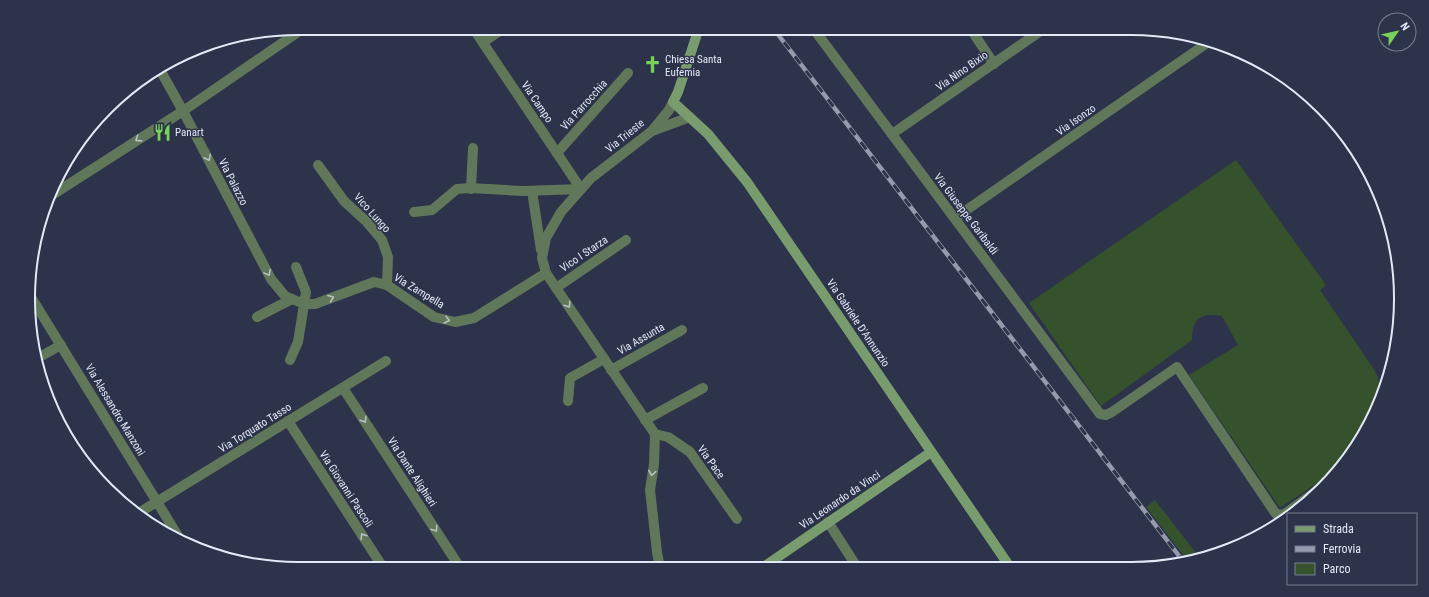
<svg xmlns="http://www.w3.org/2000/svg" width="1429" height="597" viewBox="0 0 1429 597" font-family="'Roboto Condensed',sans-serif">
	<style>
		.green { fill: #36522d }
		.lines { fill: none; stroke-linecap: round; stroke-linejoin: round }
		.street { stroke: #61775a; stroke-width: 10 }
		.secondary { stroke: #799c6e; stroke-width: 10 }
		.rail-casing { stroke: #959bad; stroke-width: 4.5 }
		.rail { stroke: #2c334a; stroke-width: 3; stroke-dasharray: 9; stroke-linecap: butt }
		.oneway { stroke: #b6c1c1 }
		.labels { text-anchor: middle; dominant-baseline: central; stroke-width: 3; stroke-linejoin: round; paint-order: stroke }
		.poi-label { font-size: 11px; fill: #e4e9f8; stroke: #2c334a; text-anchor: start }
		.street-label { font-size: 11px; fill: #e4e9f8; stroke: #2c334a }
		.rim { fill: none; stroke: #e4e9f8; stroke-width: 2 }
	</style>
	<rect width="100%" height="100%" fill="#2c334a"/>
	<g class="green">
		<path d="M1236 160 1326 285 1320 290 1373 368 1378 377 1381 396 1355 449 1338 469 1280 508 1189 375 1238 345 1222 316C1201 312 1192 319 1192 340L1101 406 1029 303Z"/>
		<path d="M1155 500 1199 557 1187 560 1146 507Z"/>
	</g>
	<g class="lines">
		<g class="street">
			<path d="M473 28 581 189"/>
			<path d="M813 28 1100 414 1106 415 1112 412 1177 367 1276 514 1283 515 1322 487"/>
			<path d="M970 28 994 64"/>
			<path d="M483 42 504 28"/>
			<path d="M159 68 183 111 271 279 285 296 304 304H315L374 282 387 285 434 317 455 322 474 318 546 273"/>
			<path d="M652 131 690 117"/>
			<path d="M892 134 1045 28"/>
			<path d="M557 153 628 73"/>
			<path d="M318 165 344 201 366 221 382 240 388 257 387 285"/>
			<path d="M471 189 473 148"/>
			<path d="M532 191 541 250"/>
			<path d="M49 197 183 111 304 28"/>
			<path d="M414 212 432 210 457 189 470 188 523 191 581 189"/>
			<path d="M955 218 1210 41"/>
			<path d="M556 288 626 240"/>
			<path d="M31 297 178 536"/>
			<path d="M257 317 292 299"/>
			<path d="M36 359 61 345"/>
			<path d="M290 360 298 342 306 292 296 267"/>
			<path d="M611 370 682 330"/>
			<path d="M343 388 461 569"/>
			<path d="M568 401 570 378 604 359"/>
			<path d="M645 420 703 388"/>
			<path d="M288 421 384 569"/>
			<path d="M655 434 546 273 542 258 546 238 561 212 591 178 652 131 669 110 673 102"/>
			<path d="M655 434 654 464 650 490 657 552 660 568"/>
			<path d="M655 434 668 437 690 452 737 519"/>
			<path d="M137 514 386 361"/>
			<path d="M828 522 857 567"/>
			<path d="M1092 567 1094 566 1099 567"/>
		</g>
		<g class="secondary">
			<path d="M699 28 678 92 673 102 708 134 747 182 1010 567"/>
			<path d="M762 568 931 452"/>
		</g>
		<defs>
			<path id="rail" d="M773 28 1183 561"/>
		</defs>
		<use href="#rail" class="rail-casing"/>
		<use href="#rail" class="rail"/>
	</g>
	<defs><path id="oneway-chevron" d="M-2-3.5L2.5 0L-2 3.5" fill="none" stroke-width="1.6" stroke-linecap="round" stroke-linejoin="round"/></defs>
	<g class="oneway">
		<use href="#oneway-chevron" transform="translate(138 139) rotate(147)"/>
		<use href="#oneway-chevron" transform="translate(208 158) rotate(63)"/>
		<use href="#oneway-chevron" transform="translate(268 273) rotate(62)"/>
		<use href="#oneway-chevron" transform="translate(331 298) rotate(-21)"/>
		<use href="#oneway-chevron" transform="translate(568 305) rotate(56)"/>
		<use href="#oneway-chevron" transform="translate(447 320) rotate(14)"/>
		<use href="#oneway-chevron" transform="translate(364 420) rotate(57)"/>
		<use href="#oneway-chevron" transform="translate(652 473) rotate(99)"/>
		<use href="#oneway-chevron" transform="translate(435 529) rotate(57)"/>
		<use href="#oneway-chevron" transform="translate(363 536) rotate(-123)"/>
	</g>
	<defs>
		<symbol id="church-bare" viewBox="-9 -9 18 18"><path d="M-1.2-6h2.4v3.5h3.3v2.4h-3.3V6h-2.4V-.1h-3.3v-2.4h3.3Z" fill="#77d259" stroke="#2c334a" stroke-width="2.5" paint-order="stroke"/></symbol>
		<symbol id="restaurant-bare" viewBox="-9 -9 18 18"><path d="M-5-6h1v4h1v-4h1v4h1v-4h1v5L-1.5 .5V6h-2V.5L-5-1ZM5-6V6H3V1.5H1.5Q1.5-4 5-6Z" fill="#77d259" stroke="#2c334a" stroke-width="2.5" paint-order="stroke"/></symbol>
	</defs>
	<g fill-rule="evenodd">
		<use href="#church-bare" x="640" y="52" width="25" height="25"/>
		<use href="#restaurant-bare" x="150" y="120" width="25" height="25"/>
	</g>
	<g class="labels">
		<g class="poi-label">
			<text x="665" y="59">Chiesa Santa<tspan x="665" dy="13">Eufemia</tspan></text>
			<text x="175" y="132">Panart</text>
		</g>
		<g class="street-label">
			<text transform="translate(962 71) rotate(-35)">Via Nino Bixio</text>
			<text transform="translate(537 102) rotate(56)">Via Campo</text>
			<text transform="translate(584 105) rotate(-48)">Via Parrocchia</text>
			<text transform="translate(1076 120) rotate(-35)">Via Isonzo</text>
			<text transform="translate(625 136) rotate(-39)">Via Trieste</text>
			<text transform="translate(233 182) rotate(63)">Via Palazzo</text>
			<text transform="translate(372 213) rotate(48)">Vico Lungo</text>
			<text transform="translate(966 214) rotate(53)">Via Giuseppe Garibaldi</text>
			<text transform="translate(584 254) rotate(-34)">Vico I Starza</text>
			<text transform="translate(419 291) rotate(31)">Via Zampella</text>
			<text transform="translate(858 323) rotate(56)">Via Gabriele D'Annunzio</text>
			<text transform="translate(641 339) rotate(-30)">Via Assunta</text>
			<text transform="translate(115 410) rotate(59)">Via Alessandro Manzoni</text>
			<text transform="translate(255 428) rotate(-32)">Via Torquato Tasso</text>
			<text transform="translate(711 462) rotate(54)">Via Pace</text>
			<text transform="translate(412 472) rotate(57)">Via Dante Alighieri</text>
			<text transform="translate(346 489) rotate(57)">Via Giovanni Pascoli</text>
			<text transform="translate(840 500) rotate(-34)">Via Leonardo da Vinci</text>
		</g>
	</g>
	<path d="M0 0H1429V597H0ZM298 35H1131A263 263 0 0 1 1394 298V299A263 263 0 0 1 1131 562H298A263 263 0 0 1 35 299V298A263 263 0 0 1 298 35Z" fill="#2c334a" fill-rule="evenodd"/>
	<path class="rim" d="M298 35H1131A263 263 0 0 1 1394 298V299A263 263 0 0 1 1131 562H298A263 263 0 0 1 35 299V298A263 263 0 0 1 298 35Z"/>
	<rect x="1287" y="513" width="130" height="72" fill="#2c334a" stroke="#767c90"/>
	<rect x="1295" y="526" width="20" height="6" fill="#799c6e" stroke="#767c90"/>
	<text x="1323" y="533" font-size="12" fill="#e4e9f8">Strada</text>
	<rect x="1295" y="546" width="20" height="6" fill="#959bad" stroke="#767c90"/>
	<text x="1323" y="553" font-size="12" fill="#e4e9f8">Ferrovia</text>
	<rect x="1295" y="563" width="20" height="12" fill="#36522d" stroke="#767c90"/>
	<text x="1323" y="573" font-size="12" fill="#e4e9f8">Parco</text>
	<g transform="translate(1397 32) rotate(56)"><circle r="19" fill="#2c334a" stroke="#767c90"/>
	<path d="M0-3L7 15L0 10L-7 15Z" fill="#77d259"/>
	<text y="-6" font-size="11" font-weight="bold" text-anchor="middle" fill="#e4e9f8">N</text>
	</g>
</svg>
